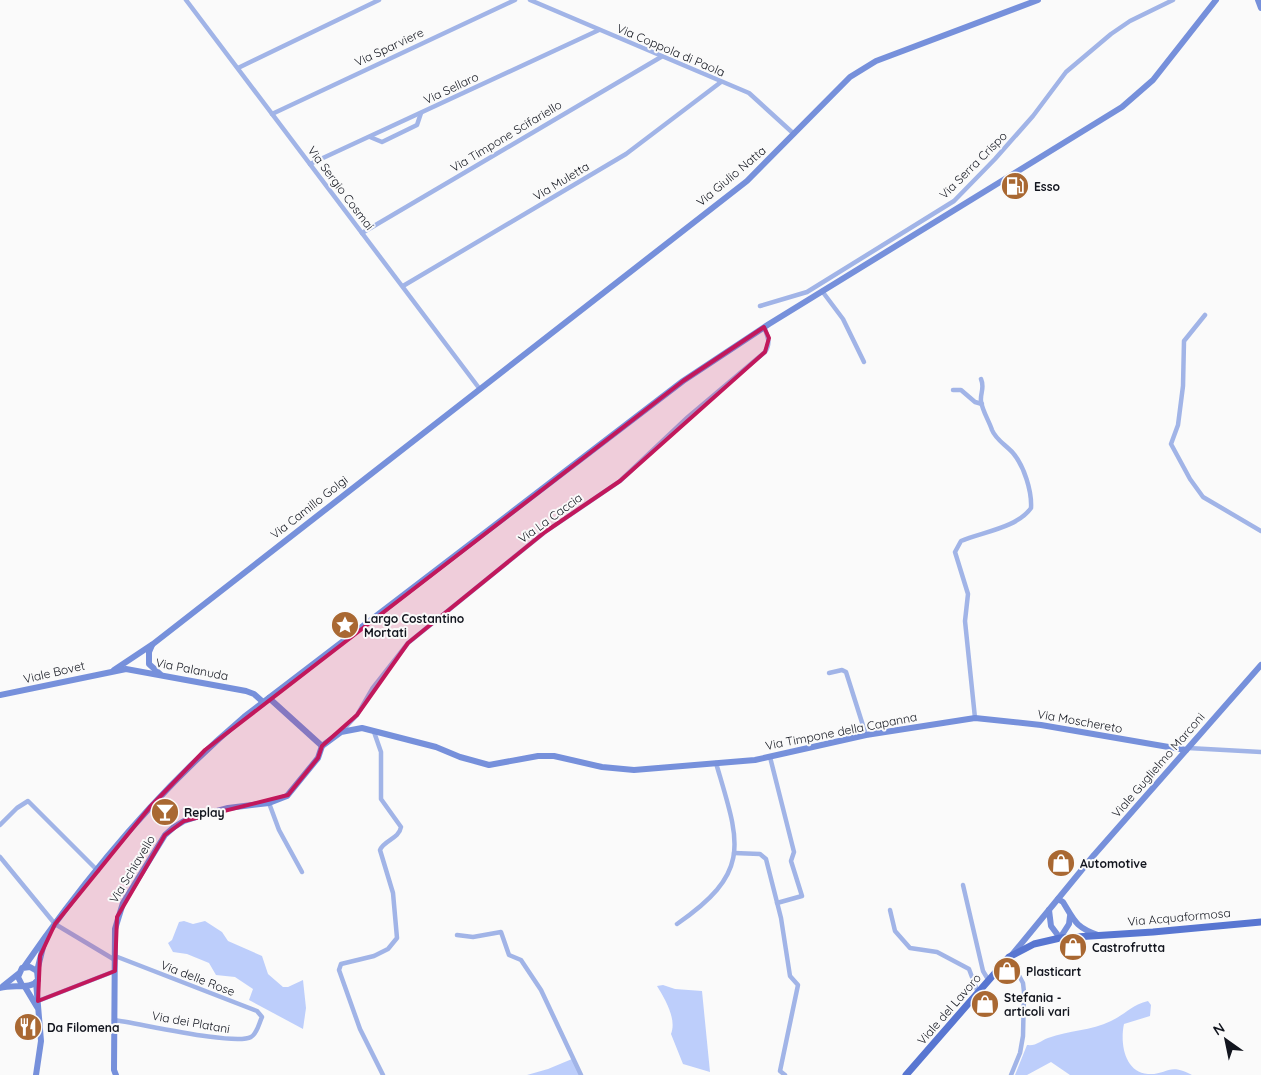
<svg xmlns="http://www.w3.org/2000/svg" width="1261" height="1075" viewBox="0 0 1261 1075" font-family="Quicksand,sans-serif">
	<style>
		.green { fill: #bdcefb }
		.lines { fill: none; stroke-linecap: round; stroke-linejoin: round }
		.street { stroke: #a1b4e7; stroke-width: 4.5 }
		.secondary { stroke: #7690db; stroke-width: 6 }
		.primary { stroke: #5876d1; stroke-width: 7 }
		.marked { fill: #c2185b; fill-opacity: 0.2; stroke: #c2185b; stroke-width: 4; stroke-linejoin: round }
		.labels { text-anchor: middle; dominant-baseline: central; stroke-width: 4; stroke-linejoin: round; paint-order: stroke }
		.street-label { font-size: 12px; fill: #12151e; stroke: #fafafa }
		.poi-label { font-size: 12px; font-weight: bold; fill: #12151e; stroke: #fafafa; text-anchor: start }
	</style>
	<rect width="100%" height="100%" fill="#fafafa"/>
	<g class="green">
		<path d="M184 921 193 924 205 921 222 932 228 941 262 956 268 974 283 987H288L303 980 306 1008 303 1029 249 1000 253 989 235 977 216 975 209 963 187 954 173 952 168 943 172 940 179 922Z"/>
		<path d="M663 985 675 989 702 991 710 1072 683 1064 671 1034C677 1019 665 999 657 986Z"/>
		<path d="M1148 1001 1151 1005 1150 1016 1124 1024C1120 1042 1124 1072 1148 1074 1168 1075 1168 1062 1192 1075H1070L1051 1062 1027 1075H1015L1027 1045C1037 1046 1040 1041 1048 1038 1069 1030 1091 1031 1111 1021 1126 1014 1131 1005 1148 1001Z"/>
		<path d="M572 1059 580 1075H527L548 1069Z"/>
	</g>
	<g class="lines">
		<g class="street">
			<path d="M186 0 479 388"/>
			<path d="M530 0 749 93 794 134"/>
			<path d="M238 68 379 0"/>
			<path d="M272 114 515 0"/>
			<path d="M370 137 382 142 417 125 421 113"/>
			<path d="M310 164 599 30"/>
			<path d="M362 233 661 57"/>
			<path d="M403 286 626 154 721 82"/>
			<path d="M822 291 843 319 864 362"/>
			<path d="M760 306 807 292 954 201 995 159 1033 116 1066 72 1111 34 1130 21 1173 0"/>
			<path d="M1205 315 1184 341 1183 386 1178 425 1171 444 1190 479 1203 497 1261 531"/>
			<path d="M953 390H961L975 402 982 404"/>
			<path d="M829 673 842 670 846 672 866 735"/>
			<path d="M975 718 965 621 968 594 955 552 961 541C982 532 1017 528 1031 508 1032 491 1024 466 1013 453 1006 445 996 440 992 430 989 421 982 410 981 401 980 393 985 388 981 379"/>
			<path d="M341 732 357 715 372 689 408 643 545 532 620 481 688 417 765 352C771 343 768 337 764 327"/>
			<path d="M374 732 381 752V799L401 827C399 839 384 840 380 850L393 893 397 938 388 949 374 956 341 964 339 970 360 1029 383 1075"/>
			<path d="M1188 748 1261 752"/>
			<path d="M770 757 794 852 791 861 802 896 777 903"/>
			<path d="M269 803 279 830 302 872"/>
			<path d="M0 825 17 808 28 801 98 871"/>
			<path d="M734 853 760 854 766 859 781 918 790 976 798 985 780 1071 785 1075"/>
			<path d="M0 857 55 924 115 960"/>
			<path d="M963 885 983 971 989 981"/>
			<path d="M890 910 895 931 910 948 937 952 969 969 978 993"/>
			<path d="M677 924C754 871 739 842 716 763"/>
			<path d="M457 935 473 937 501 932 509 955 521 960 541 990 581 1075"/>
			<path d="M1009 957 1023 983 1024 992 1023 1036 1020 1053 1011 1075"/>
			<path d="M38 1001 115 971"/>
			<path d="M114 1020C138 1023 235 1046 251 1037 257 1034 259 1023 262 1017L257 1011 115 956"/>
		</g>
		<g class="secondary">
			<path d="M1258 0 1261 8"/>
			<path d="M152 645 149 652V664L160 674"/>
			<path d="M114 670 153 644 747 181 850 77 876 61 1038 0"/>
			<path d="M0 695 126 669 246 691 254 694 263 702"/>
			<path d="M269 698 322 746 341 732 362 728 436 747 460 757 489 765 538 756H554L602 767 634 770 755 760 866 735 975 718 1041 725 1186 750"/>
			<path d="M1058 899 1063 902C1074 920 1075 927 1098 935"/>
			<path d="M1049 910 1051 926 1060 938 1069 924 1070 916"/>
			<path d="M1011 956 1094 855 1261 665"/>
			<path d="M24 967C86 877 160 788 244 717L683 381 769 324 1122 107 1153 80 1216 0"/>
			<path d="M22 985 18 977 22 968 30 967 37 971"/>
			<path d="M3 986 18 974"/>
			<path d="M25 987 37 1007"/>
			<path d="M0 988C13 984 31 990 38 980L37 971 44 943"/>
			<path d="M36 1075 41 1041 36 982"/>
			<path d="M116 1075 114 1070 115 929 123 903 165 835 174 827 184 821 206 814 228 808 269 803 287 796 318 758 322 746"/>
		</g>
		<path class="primary" d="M906 1075 1009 957 1034 944 1060 938 1153 932 1261 922"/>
	</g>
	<path class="marked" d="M764 327 769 338 765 352 620 481 545 532 408 643 357 715 322 746 318 758 288 795 184 821 165 835 117 917 115 971 38 1001 40 956 55 924 150 807 205 750 683 381Z"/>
	<defs>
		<symbol id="fuel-disc" viewBox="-11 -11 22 22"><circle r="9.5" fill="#a96832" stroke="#fafafa"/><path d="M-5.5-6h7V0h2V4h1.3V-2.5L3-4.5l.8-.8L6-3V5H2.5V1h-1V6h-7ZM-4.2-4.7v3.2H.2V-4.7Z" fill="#fff"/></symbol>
		<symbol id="sight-disc" viewBox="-11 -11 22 22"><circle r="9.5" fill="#a96832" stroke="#fafafa"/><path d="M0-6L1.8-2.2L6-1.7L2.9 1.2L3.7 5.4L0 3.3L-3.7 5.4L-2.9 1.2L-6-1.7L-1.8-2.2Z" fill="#fff"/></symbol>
		<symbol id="bar-disc" viewBox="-11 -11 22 22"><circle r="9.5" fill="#a96832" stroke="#fafafa"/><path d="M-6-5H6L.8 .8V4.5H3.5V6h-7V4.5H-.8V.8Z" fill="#fff"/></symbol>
		<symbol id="shop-disc" viewBox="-11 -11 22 22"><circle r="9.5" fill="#a96832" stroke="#fafafa"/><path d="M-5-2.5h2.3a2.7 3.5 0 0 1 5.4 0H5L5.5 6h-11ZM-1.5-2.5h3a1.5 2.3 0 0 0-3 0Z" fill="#fff"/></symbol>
		<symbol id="restaurant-disc" viewBox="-11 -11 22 22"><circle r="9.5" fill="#a96832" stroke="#fafafa"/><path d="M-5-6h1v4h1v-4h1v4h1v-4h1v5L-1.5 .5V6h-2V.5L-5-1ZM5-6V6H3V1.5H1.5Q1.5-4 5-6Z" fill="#fff"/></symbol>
	</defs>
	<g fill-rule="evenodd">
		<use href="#fuel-disc" x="999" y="170" width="32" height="32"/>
		<use href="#sight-disc" x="329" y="609" width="32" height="32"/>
		<use href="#bar-disc" x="149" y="796" width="32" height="32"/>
		<use href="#shop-disc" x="1045" y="847" width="32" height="32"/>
		<use href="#shop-disc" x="1057" y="931" width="32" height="32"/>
		<use href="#shop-disc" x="991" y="955" width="32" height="32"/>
		<use href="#shop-disc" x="969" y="988" width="32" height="32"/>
		<use href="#restaurant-disc" x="12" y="1011" width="32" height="32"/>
	</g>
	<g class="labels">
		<g class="street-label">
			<text transform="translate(389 47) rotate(-25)">Via Sparviere</text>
			<text transform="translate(671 50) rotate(23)">Via Coppola di Paola</text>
			<text transform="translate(451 88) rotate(-25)">Via Sellaro</text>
			<text transform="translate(506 136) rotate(-31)">Via Timpone Scifariello</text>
			<text transform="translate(973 165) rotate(-45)">Via Serra Crispo</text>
			<text transform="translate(731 176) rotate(-40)">Via Giulio Natta</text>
			<text transform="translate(561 181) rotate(-31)">Via Muletta</text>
			<text transform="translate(341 188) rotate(53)">Via Sergio Cosmai</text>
			<text transform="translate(309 507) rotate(-38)">Via Camillo Golgi</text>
			<text transform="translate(550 518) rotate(-36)">Via La Caccia</text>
			<text transform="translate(192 669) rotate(11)">Via Palanuda</text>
			<text transform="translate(54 672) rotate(-13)">Viale Bovet</text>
			<text transform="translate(1080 721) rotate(10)">Via Moschereto</text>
			<text transform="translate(841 731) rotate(-11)">Via Timpone della Capanna</text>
			<text transform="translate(1158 765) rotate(-49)">Viale Guglielmo Marconi</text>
			<text transform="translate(132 869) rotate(-59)">Via Schiavello</text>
			<text transform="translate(1179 917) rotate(-5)">Via Acquaformosa</text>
			<text transform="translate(198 978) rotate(21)">Via delle Rose</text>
			<text transform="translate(949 1009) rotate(-49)">Viale del Lavoro</text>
			<text transform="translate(191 1022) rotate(10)">Via dei Platani</text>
		</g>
		<g class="poi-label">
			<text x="1034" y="186">Esso</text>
			<text x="364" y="618">Largo Costantino<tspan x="364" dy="14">Mortati</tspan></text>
			<text x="184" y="812">Replay</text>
			<text x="1080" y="863">Automotive</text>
			<text x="1092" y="947">Castrofrutta</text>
			<text x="1026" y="971">Plasticart</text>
			<text x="1004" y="997">Stefania -<tspan x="1004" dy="14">articoli vari</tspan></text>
			<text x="47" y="1027">Da Filomena</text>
		</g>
	</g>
	<g transform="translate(1226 1040) rotate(327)" stroke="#fafafa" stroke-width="4" paint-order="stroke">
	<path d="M0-4L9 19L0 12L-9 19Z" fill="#12151e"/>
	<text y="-8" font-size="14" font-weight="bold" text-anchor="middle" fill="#12151e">N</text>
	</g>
</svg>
